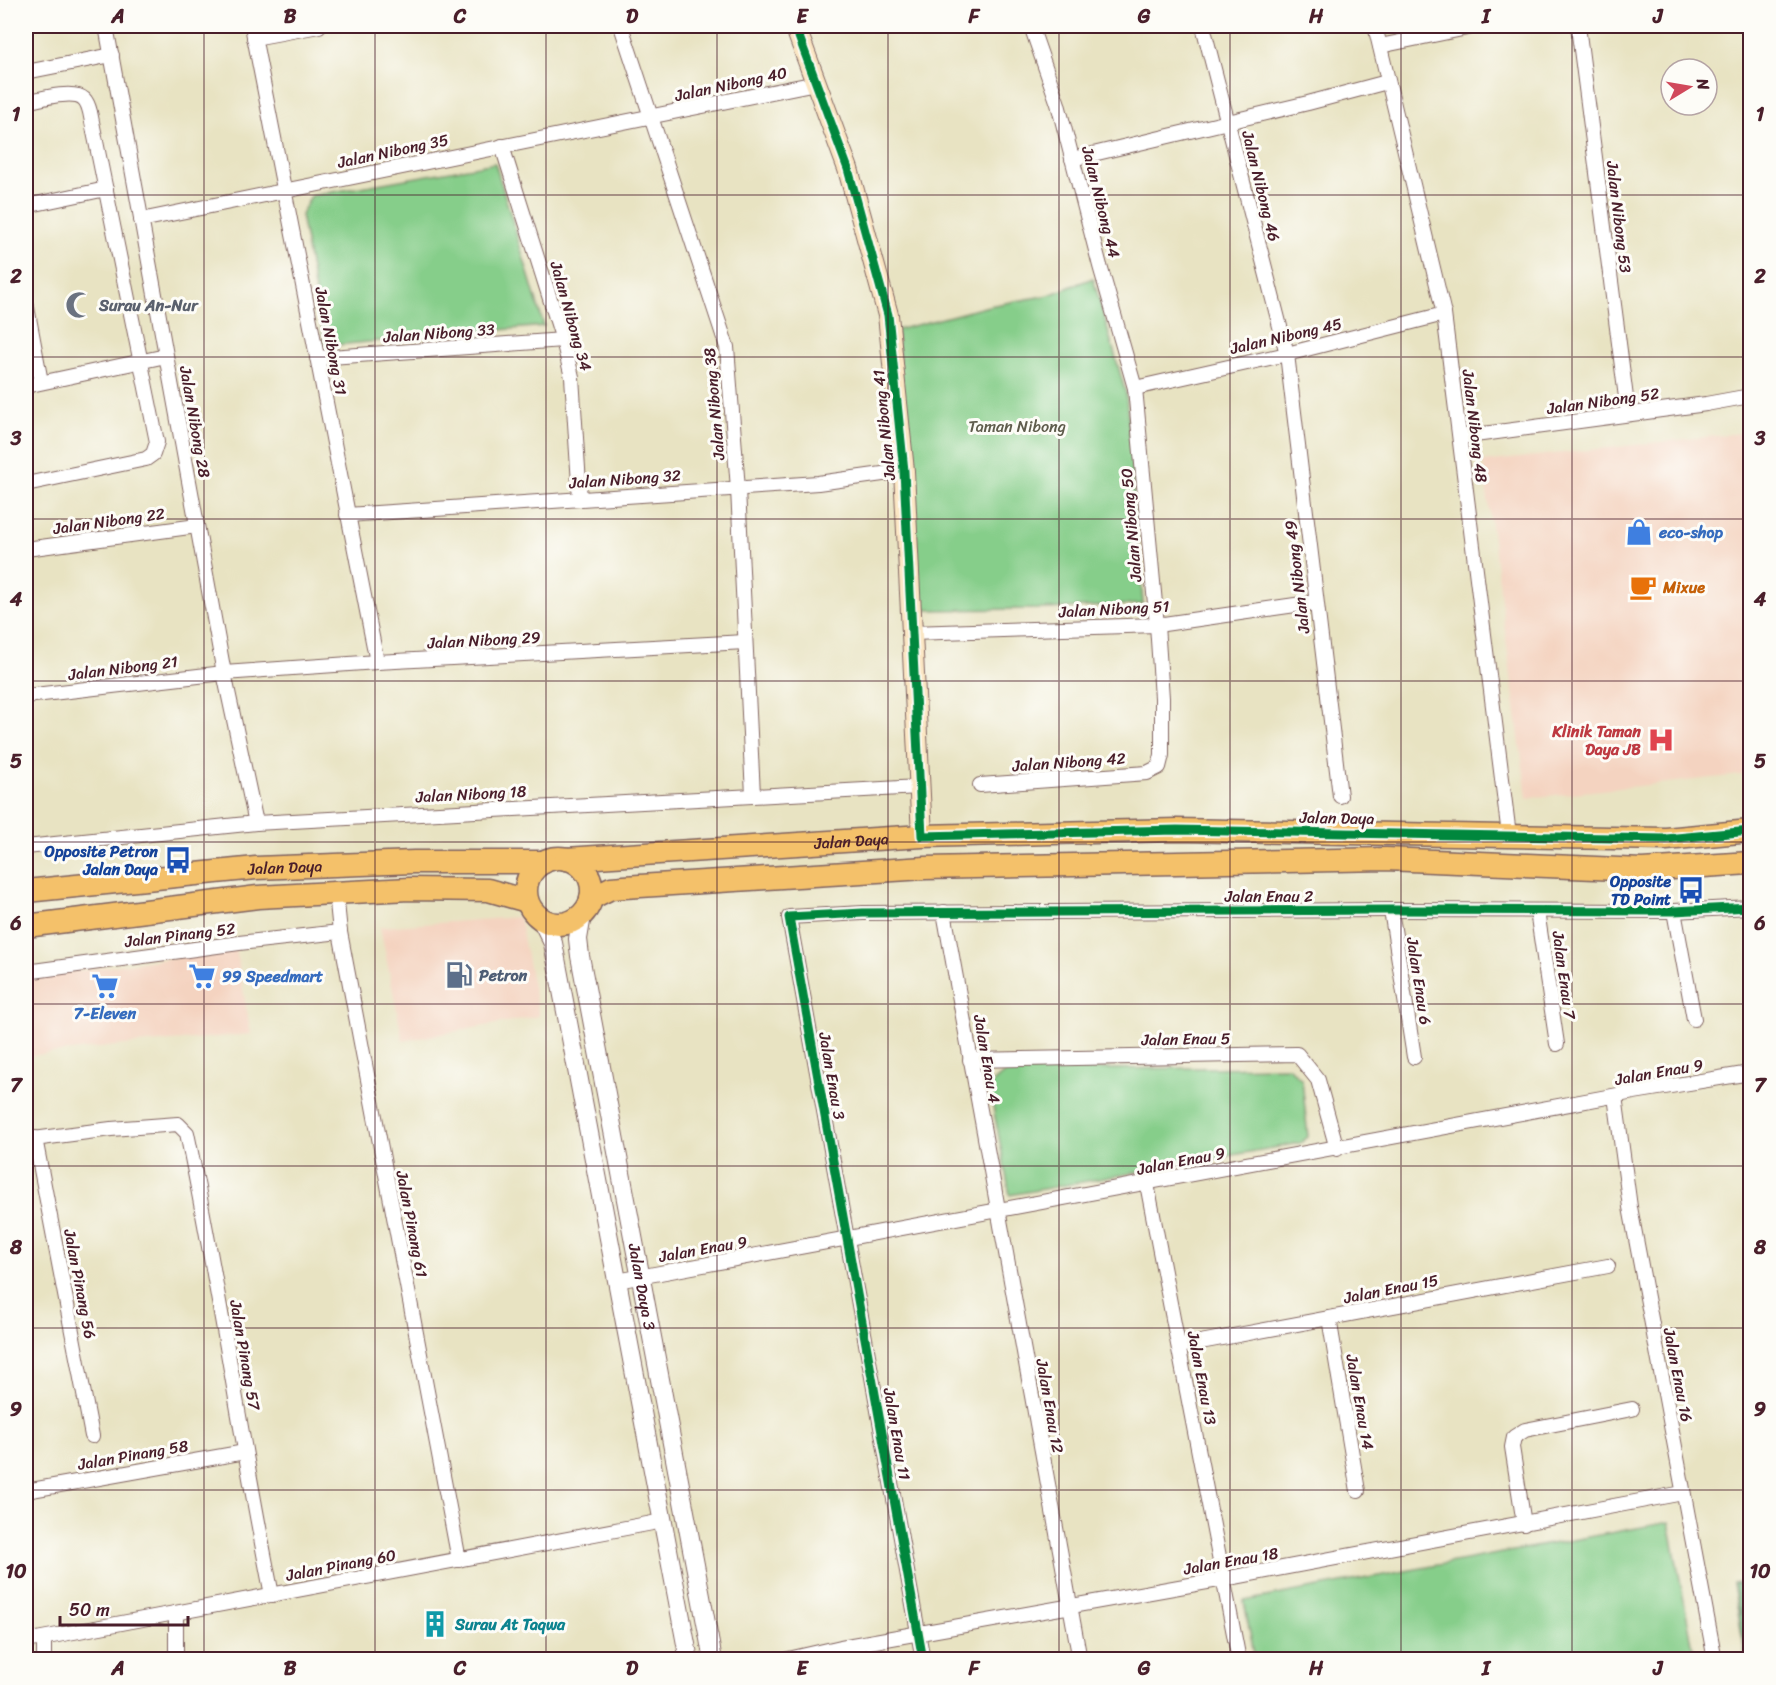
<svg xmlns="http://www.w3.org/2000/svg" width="1776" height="1685" viewBox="0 0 1776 1685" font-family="Sriracha,sans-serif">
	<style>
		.built { fill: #f4d3c0 }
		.forest { fill: url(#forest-firs); stroke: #5b6850; stroke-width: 1.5 }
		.park { fill: #86ce8a; stroke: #68765a; stroke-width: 1.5 }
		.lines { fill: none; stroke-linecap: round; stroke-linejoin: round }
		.minor-casing { stroke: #816460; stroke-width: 16 }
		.tertiary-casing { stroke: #816460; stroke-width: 20 }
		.secondary-casing { stroke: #816460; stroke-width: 22 }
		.primary-casing { stroke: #816460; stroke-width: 25 }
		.minor { stroke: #fff; stroke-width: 14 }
		.tertiary { stroke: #fff; stroke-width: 18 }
		.secondary { stroke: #fbe6c3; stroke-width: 20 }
		.primary { stroke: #f4c16a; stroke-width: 22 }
		.cycleway-casing { stroke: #fdfcf7; stroke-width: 13 }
		.cycleway { stroke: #00873e; stroke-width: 9 }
		.grid { fill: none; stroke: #4a1f2b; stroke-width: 1.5; stroke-opacity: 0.55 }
		.labels { text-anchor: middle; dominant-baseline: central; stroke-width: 6; stroke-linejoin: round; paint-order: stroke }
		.street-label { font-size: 16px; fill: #4a1f2b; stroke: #fdfcf7 }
		.worship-label { font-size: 16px; font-weight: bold; fill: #5b616d; stroke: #fdfcf7; text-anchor: start }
		.park-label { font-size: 16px; fill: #5f5c4c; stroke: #fdfcf7 }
		.shop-label { font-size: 16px; font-weight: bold; fill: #366cbe; stroke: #fdfcf7; text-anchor: start }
		.food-label { font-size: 16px; font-weight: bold; fill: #c56008; stroke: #fdfcf7; text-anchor: start }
		.health-label { font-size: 16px; font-weight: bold; fill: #be3a42; stroke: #fdfcf7; text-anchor: end }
		.transit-label { font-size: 16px; font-weight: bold; fill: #164399; stroke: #fdfcf7; text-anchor: end }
		.service-label { font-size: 16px; font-weight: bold; fill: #4e5e75; stroke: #fdfcf7; text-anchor: start }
		.culture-label { font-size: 16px; font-weight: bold; fill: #0d838f; stroke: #fdfcf7; text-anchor: start }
		.neatline { fill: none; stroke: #4a1f2b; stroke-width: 2 }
		.grid-label { font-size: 20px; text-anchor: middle; font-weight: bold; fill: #4a1f2b }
	</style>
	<defs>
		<pattern id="forest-firs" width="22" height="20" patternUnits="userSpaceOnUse" patternTransform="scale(1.5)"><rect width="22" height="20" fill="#6cb176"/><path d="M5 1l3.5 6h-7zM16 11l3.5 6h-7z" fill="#5b8f61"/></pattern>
	</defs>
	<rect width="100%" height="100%" fill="#fdfcf7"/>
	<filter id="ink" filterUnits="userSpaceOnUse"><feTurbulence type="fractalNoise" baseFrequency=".0167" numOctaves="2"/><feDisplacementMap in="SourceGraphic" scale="12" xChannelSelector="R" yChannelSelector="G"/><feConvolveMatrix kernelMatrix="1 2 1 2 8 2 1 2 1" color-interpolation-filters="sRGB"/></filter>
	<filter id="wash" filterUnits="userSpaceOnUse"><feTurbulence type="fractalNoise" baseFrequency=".008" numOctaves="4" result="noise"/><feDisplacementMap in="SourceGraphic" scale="24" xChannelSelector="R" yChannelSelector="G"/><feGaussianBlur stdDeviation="1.35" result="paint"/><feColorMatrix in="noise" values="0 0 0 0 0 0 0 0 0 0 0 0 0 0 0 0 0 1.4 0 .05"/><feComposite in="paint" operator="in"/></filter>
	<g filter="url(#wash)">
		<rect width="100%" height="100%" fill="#e8e3c2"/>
		<g class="built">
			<path d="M1750 432V774L1527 798 1483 462Z"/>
			<path d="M519 917 539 1016 403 1041 380 927Z"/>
			<path d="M236 949 251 1034 125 1045 26 1056V978Z"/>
		</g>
		<path class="forest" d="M1750 1580V1659H1746L1733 1583Z"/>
		<g class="park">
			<path d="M495 163 544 326 325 346 301 215 311 196Z"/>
			<path d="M1093 278 1126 394 1143 604 1045 609 920 610 897 330 989 306 1049 295Z"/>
			<path d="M1289 1067 1302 1080 1308 1137 1300 1143 1010 1195 989 1086 1008 1070Z"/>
			<path d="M1669 1522 1695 1659H1255L1244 1601Z"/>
		</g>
	</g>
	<g filter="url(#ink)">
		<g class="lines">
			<defs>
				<g id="minor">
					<path d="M106 26 224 673 256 823"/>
					<path d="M252 26 377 662"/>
					<path d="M621 26 727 347 738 489 753 795"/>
					<path d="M1203 26 1287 354 1340 796"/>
					<path d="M1375 26 1444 314 1509 835"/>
					<path d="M1578 26 1628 413"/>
					<path d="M254 38 319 26"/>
					<path d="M1380 46 1477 26"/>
					<path d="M26 72 112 55"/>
					<path d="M26 102C39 99 74 89 84 99 87 102 89 108 90 112L157 442 153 454 146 459 26 484"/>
					<path d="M502 146 563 340 572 377 580 499"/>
					<path d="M1072 159 1308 103 1387 82"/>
					<path d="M26 206 106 189"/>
					<path d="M141 220 816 83"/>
					<path d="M26 302 41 382"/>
					<path d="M317 358 563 340"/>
					<path d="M26 386 166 356"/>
					<path d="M1135 388 1287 354 1444 314"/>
					<path d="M1460 437 1706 404 1750 396"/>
					<path d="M347 515 818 483 904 471"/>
					<path d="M26 549 197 526"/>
					<path d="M912 633 1157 625 1316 602"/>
					<path d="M26 696 224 673 377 662 745 642"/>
					<path d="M980 785 1147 773 1159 767 1162 755V698L1157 625 1135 388 1100 266 1058 104 1031 26"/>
					<path d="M26 847 256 823 919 787"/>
					<path d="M336 893 340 932 459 1560"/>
					<path d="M1391 910 1414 1057"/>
					<path d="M1537 911 1557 1044"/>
					<path d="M1674 911 1694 1019"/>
					<path d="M944 912 1080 1660"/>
					<path d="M26 972 239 943 340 932"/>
					<path d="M970 1060 1297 1054 1318 1080 1337 1149"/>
					<path d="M1615 1096 1630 1207 1715 1660"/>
					<path d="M35 1138 92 1436"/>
					<path d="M26 1140 111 1129 178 1124 187 1133C219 1286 241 1441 272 1595"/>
					<path d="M1147 1184 1239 1660"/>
					<path d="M617 1281 1634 1092 1750 1073"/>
					<path d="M1329 1318 1358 1491"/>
					<path d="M1179 1346 1608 1266"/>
					<path d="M26 1491 245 1452"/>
					<path d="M1524 1524 1512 1447 1514 1437 1525 1430 1632 1409"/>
					<path d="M176 1613V1660"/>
					<path d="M44 1638V1660"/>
					<path d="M26 1641 663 1521"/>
					<path d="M784 1660 841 1647 1224 1579 1683 1493"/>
					<path d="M923 1660 789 917 863 913 1391 910 1674 911 1750 907"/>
				</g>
				<g id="tertiary">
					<path id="s1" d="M582 915 578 939 580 956 713 1660"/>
					<path d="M541 919 553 943 689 1660"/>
				</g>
				<path id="secondary" d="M795 26 848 169 888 315 904 471 922 836"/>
				<g id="primary">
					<circle cx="559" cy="891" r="33"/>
					<path id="s2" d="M566 859 922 836 1177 830 1666 839 1750 831"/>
					<path id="s3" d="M26 891 256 868 414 862H544"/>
					<path d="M591 898 611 888 624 887 925 868 1386 859 1642 870 1750 863"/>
					<path d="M26 926 258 897 409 889 488 890 527 901"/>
				</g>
			</defs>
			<use href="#minor" class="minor-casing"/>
			<use href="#tertiary" class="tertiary-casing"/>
			<use href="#secondary" class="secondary-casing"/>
			<use href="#primary" class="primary-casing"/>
			<use href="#minor" class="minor"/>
			<use href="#tertiary" class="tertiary"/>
			<use href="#secondary" class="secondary"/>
			<use href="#primary" class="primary"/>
			<defs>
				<g id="cycleway">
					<path d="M795 26 848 169 888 315 904 471 922 836 1177 830 1666 839 1750 831"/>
					<path d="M923 1660 789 917 863 913 1391 910 1674 911 1750 907"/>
				</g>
			</defs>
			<use href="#cycleway" class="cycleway-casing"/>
			<use href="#cycleway" class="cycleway"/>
		</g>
	</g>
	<path class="grid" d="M204 26V1660M375 26V1660M546 26V1660M717 26V1660M888 26V1660M1059 26V1660M1230 26V1660M1401 26V1660M1572 26V1660M26 195H1750M26 357H1750M26 519H1750M26 681H1750M26 842H1750M26 1004H1750M26 1166H1750M26 1328H1750M26 1490H1750"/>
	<defs>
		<symbol id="mosque-bare" viewBox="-9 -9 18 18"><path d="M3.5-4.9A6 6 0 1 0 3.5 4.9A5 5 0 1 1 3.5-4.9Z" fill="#6b7280" stroke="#fdfcf7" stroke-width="2.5" paint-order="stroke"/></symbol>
		<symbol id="shop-bare" viewBox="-9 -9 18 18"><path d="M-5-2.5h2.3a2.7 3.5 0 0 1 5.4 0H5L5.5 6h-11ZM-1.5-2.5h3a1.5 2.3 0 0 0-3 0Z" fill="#3f7fe0" stroke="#fdfcf7" stroke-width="2.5" paint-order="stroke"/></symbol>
		<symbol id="cafe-bare" viewBox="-9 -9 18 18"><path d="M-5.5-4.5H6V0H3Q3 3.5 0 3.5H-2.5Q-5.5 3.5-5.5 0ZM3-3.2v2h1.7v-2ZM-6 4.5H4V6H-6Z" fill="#e8710a" stroke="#fdfcf7" stroke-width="2.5" paint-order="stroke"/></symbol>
		<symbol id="hospital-bare" viewBox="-9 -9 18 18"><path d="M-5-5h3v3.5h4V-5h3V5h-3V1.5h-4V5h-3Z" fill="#e0444e" stroke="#fdfcf7" stroke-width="2.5" paint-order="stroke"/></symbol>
		<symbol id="bus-bare" viewBox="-9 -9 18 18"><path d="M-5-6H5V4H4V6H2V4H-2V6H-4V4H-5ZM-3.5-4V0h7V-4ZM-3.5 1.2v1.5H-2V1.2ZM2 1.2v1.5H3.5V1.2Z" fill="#1a4fb4" stroke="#fdfcf7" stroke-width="2.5" paint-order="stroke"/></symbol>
		<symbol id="fuel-bare" viewBox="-9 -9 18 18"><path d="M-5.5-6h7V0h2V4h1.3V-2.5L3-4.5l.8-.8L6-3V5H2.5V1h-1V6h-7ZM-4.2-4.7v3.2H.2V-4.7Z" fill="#5c6f8a" stroke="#fdfcf7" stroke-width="2.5" paint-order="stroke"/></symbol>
		<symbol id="supermarket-bare" viewBox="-9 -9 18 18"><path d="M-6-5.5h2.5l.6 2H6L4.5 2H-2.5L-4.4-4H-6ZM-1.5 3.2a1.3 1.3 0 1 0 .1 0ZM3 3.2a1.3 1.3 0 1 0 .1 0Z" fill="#3f7fe0" stroke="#fdfcf7" stroke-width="2.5" paint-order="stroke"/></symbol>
		<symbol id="building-bare" viewBox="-9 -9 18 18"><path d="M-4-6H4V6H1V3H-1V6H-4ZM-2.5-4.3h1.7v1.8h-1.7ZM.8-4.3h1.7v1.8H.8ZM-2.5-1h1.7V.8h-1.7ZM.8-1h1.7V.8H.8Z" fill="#0f9aa8" stroke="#fdfcf7" stroke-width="2.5" paint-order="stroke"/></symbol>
	</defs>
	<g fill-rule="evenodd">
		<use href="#mosque-bare" x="60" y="286" width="38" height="38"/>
		<use href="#shop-bare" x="1620" y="513" width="38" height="38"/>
		<use href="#cafe-bare" x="1624" y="568" width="38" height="38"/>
		<use href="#hospital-bare" x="1642" y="721" width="38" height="38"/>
		<use href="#bus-bare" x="159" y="841" width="38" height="38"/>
		<use href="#bus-bare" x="1672" y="871" width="38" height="38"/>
		<use href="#fuel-bare" x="440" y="956" width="38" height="38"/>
		<use href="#supermarket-bare" x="183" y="957" width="38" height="38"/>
		<use href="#supermarket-bare" x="86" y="967" width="38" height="38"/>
		<use href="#building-bare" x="416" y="1605" width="38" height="38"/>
	</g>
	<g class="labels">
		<g class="street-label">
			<text transform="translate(731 84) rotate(-12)">Jalan Nibong 40</text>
			<text transform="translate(393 151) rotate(-12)">Jalan Nibong 35</text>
			<text transform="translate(1261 186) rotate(76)">Jalan Nibong 46</text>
			<text transform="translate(1101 202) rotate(76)">Jalan Nibong 44</text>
			<text transform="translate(1619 217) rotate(83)">Jalan Nibong 53</text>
			<text transform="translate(571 316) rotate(74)">Jalan Nibong 34</text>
			<text transform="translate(439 333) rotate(-4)">Jalan Nibong 33</text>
			<text transform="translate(1286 336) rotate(-13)">Jalan Nibong 45</text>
			<text transform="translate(331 341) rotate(79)">Jalan Nibong 31</text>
			<text transform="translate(1603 401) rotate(-8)">Jalan Nibong 52</text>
			<text transform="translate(714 404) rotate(-95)">Jalan Nibong 38</text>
			<text transform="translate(195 422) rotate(80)">Jalan Nibong 28</text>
			<text transform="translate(884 425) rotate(-96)">Jalan Nibong 41</text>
			<text transform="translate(1475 426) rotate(83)">Jalan Nibong 48</text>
			<text transform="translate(625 479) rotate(-4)">Jalan Nibong 32</text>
			<text transform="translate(109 521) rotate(-8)">Jalan Nibong 22</text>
			<text transform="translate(1131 525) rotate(-95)">Jalan Nibong 50</text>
			<text transform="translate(1297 577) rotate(-97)">Jalan Nibong 49</text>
			<text transform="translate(1114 609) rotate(-3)">Jalan Nibong 51</text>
			<text transform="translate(484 640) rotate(-3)">Jalan Nibong 29</text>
			<text transform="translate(123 668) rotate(-7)">Jalan Nibong 21</text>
			<text transform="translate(1069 762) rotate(-4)">Jalan Nibong 42</text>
			<text transform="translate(471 794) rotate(-3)">Jalan Nibong 18</text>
			<text transform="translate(1337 818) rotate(1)">Jalan Daya</text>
			<text stroke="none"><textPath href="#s2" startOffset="286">Jalan Daya</textPath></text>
			<text stroke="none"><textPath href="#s3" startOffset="260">Jalan Daya</textPath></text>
			<text x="1269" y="896">Jalan Enau 2</text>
			<text transform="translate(180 935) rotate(-7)">Jalan Pinang 52</text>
			<text transform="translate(1564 975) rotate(82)">Jalan Enau 7</text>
			<text transform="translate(1419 981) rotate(81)">Jalan Enau 6</text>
			<text transform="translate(1186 1039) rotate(-1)">Jalan Enau 5</text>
			<text transform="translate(987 1059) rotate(80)">Jalan Enau 4</text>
			<text transform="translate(1659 1072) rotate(-10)">Jalan Enau 9</text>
			<text transform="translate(832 1076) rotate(80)">Jalan Enau 3</text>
			<text transform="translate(1181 1161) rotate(-11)">Jalan Enau 9</text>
			<text transform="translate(412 1224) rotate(79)">Jalan Pinang 61</text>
			<text transform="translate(703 1249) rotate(-10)">Jalan Enau 9</text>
			<text transform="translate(80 1284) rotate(79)">Jalan Pinang 56</text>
			<text stroke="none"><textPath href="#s1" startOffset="378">Jalan Daya 3</textPath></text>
			<text transform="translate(1391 1289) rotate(-11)">Jalan Enau 15</text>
			<text transform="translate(245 1355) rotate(80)">Jalan Pinang 57</text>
			<text transform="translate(1678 1375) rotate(79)">Jalan Enau 16</text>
			<text transform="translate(1202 1378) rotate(79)">Jalan Enau 13</text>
			<text transform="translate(1360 1402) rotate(80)">Jalan Enau 14</text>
			<text transform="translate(1050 1406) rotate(80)">Jalan Enau 12</text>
			<text transform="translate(897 1434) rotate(80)">Jalan Enau 11</text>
			<text transform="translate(133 1455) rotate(-10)">Jalan Pinang 58</text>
			<text transform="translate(1231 1561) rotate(-10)">Jalan Enau 18</text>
			<text transform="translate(341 1565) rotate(-11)">Jalan Pinang 60</text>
		</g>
		<g class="worship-label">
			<text x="99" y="305">Surau An-Nur</text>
		</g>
		<g class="park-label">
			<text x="1017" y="426">Taman Nibong</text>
		</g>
		<g class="shop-label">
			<text x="1659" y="532">eco-shop</text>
			<text x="222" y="976">99 Speedmart</text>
			<text x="105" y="1013" text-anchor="middle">7-Eleven</text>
		</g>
		<g class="food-label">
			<text x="1663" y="587">Mixue</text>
		</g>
		<g class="health-label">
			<text x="1641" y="731">Klinik Taman<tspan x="1641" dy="18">Daya JB</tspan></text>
		</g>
		<g class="transit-label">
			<text x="158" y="851">Opposite Petron<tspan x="158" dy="18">Jalan Daya</tspan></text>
			<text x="1671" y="881">Opposite<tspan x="1671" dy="18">TD Point</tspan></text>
		</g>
		<g class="service-label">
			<text x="479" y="975">Petron</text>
		</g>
		<g class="culture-label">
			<text x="455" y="1624">Surau At Taqwa</text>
		</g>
	</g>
	<rect width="1776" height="1685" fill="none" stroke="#fdfcf7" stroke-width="66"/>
	<g transform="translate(1689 87) rotate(79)"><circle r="28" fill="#fdfcf7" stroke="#b5a4a5" stroke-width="1.5"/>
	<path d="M0-4.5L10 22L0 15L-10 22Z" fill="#d1495b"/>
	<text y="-9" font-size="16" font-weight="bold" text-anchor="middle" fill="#4a1f2b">N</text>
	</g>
	<path d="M60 1616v9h128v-9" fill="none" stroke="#4a1f2b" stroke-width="3"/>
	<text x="69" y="1616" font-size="18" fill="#4a1f2b" stroke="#fdfcf7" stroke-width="4.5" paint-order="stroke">50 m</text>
	<rect x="33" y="33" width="1710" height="1619" class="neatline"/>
	<g class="grid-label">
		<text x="118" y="23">A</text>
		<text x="290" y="23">B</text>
		<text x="460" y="23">C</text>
		<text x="632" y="23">D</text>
		<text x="802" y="23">E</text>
		<text x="974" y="23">F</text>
		<text x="1144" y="23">G</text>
		<text x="1316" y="23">H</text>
		<text x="1486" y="23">I</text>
		<text x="1658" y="23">J</text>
		<text x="16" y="121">1</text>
		<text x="1760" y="121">1</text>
		<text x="16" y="283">2</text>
		<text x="1760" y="283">2</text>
		<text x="16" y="445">3</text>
		<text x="1760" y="445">3</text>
		<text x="16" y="606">4</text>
		<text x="1760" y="606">4</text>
		<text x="16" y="768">5</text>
		<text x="1760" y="768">5</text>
		<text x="16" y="930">6</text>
		<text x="1760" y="930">6</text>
		<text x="16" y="1092">7</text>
		<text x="1760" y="1092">7</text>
		<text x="16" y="1254">8</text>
		<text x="1760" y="1254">8</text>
		<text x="16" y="1416">9</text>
		<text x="1760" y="1416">9</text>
		<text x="16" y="1578">10</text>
		<text x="1760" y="1578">10</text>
		<text x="118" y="1675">A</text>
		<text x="290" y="1675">B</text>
		<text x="460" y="1675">C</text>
		<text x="632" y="1675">D</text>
		<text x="802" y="1675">E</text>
		<text x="974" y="1675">F</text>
		<text x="1144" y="1675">G</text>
		<text x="1316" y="1675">H</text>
		<text x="1486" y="1675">I</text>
		<text x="1658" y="1675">J</text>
	</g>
</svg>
